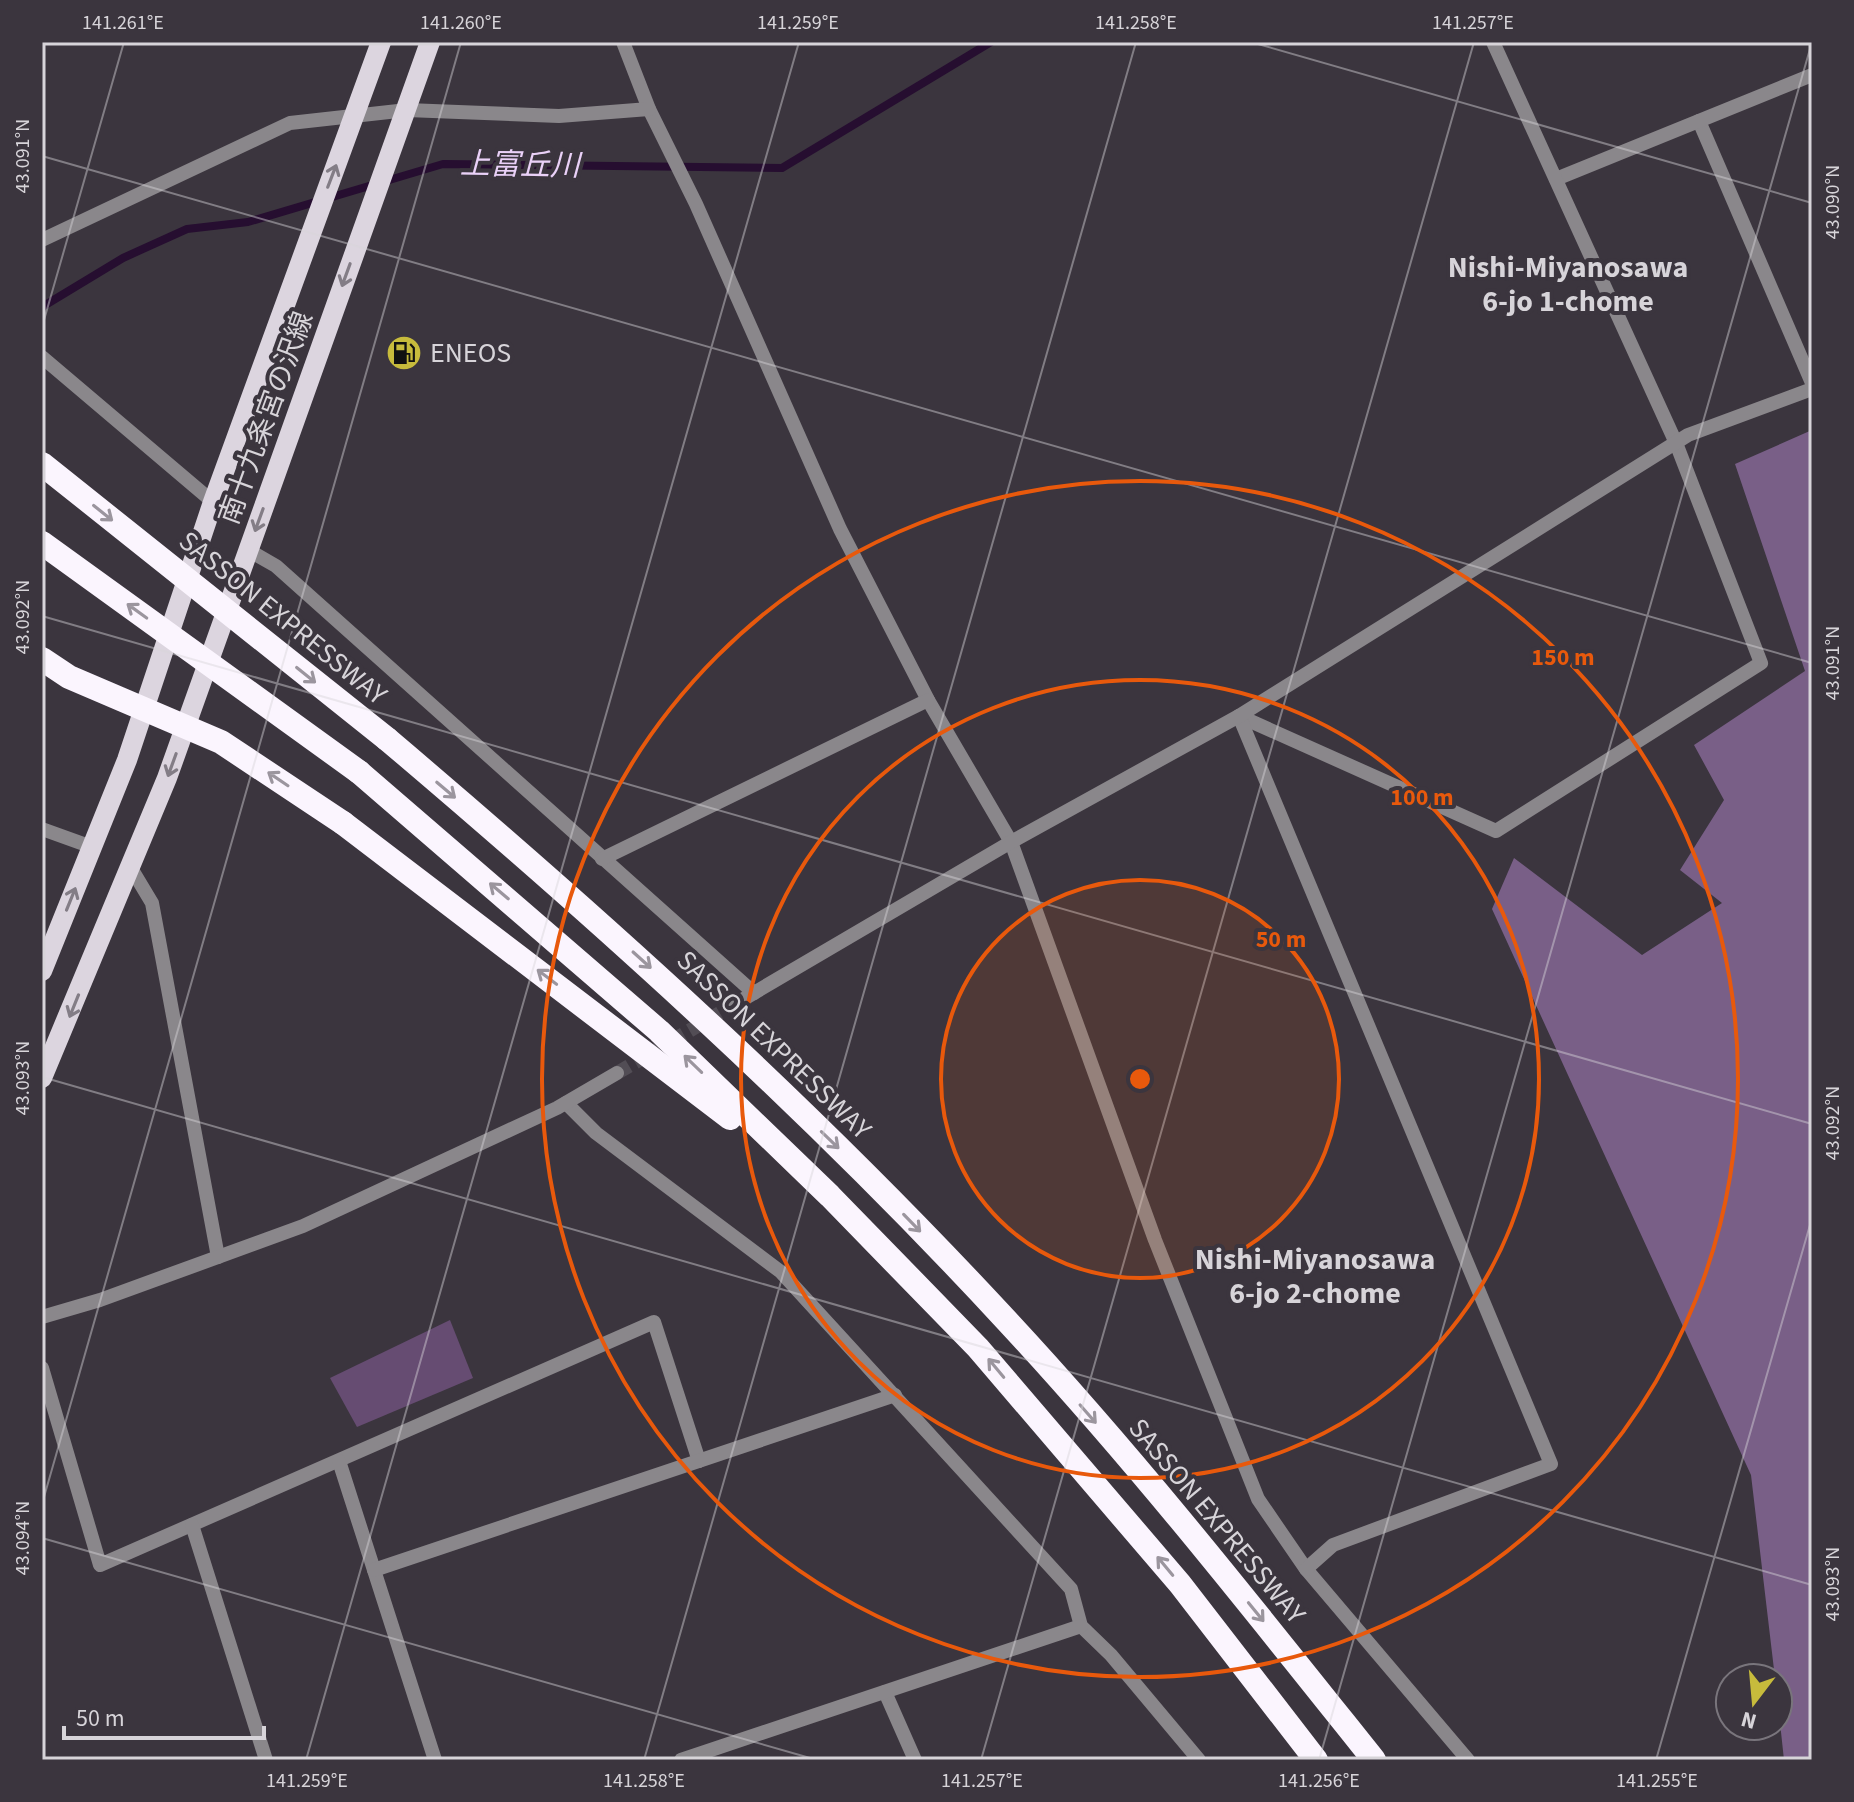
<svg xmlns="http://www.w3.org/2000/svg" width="1854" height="1802" viewBox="0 0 1854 1802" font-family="'Source Sans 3','Noto Sans JP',sans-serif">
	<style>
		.green { fill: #664c72 }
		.forest { fill: #795f87 }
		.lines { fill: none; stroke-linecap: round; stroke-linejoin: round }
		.stream { stroke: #260e30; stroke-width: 8 }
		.minor-tunnel { stroke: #524d55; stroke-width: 14; stroke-dasharray: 14 7; stroke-linecap: butt }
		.minor { stroke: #8a878b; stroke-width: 14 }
		.major { stroke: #dcd5df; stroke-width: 20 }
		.highway { stroke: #fbf5fe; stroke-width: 24 }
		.highway-bridge { stroke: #fbf5fe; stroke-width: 24 }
		.oneway { stroke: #837d86 }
		.oneway2 { stroke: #9b959e }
		.ticks { fill: none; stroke: #d7d4d9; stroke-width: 2; stroke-opacity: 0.45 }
		.ring { fill: none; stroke: #e8590c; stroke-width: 4 }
		.labels { text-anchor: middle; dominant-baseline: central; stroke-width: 8; stroke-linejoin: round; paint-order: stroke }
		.poi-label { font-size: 28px; fill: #d7d4d9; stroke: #3b353e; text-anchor: start }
		.street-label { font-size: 28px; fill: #d7d4d9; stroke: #3b353e }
		.water-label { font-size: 30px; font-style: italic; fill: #ead1f8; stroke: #3b353e }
		.neighbourhood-label { font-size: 30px; font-weight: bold; fill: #d7d4d9; stroke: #3b353e }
		.centre { fill: #e8590c; stroke: #3b353e; stroke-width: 4 }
		.ring-label { font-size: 24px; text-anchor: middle; font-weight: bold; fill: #e8590c; stroke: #3b353e; stroke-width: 8; stroke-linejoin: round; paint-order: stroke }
		.neatline { fill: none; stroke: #d7d4d9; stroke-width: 3 }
		.ticks-label { font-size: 20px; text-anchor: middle; fill: #d7d4d9 }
	</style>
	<rect width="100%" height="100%" fill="#3b353e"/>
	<path class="green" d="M450 1320 473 1378 357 1427 330 1378Z"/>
	<path class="forest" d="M1812 430V1760H1784L1778 1704V1678H1775L1751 1475 1492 909 1514 858 1642 955 1722 903 1680 870 1724 800 1694 745 1805 671 1735 464Z"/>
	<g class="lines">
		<path class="stream" d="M42 307 123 258 187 229 248 222 443 164 782 168 991 42"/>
		<path class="minor-tunnel" d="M617 1073 730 1007"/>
		<g class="minor">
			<path d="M623 42 649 109 696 204 840 529 928 700 1011 842 1155 1240 1258 1499 1306 1569 1468 1760"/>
			<path d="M1699 121 1812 383"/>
			<path d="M1556 179 1812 75"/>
			<path d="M42 240 290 123 407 110 559 116 649 109"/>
			<path d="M42 357 213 502"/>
			<path d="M248 550 276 566 754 993"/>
			<path d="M1239 716 1496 831 1761 663 1676 443 1493 42"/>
			<path d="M1239 716 1551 1464 1333 1545 1306 1569"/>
			<path d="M42 829 92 847"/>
			<path d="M602 859 928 700"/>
			<path d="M131 868 152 903 218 1257"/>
			<path d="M730 1007 1011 842 1239 716 1688 435 1812 389"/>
			<path d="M566 1103 596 1133 781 1272 1071 1589 1081 1626 1111 1655 1199 1760"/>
			<path d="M42 1317 100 1300 303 1226 557 1108 617 1073"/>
			<path d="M42 1368 100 1565 654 1322 699 1461"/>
			<path d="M339 1461 435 1760"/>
			<path d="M192 1525 266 1760"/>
			<path d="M374 1570 895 1395"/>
			<path d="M885 1692 915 1760"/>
			<path d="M681 1760 1081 1626"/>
		</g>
		<g class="major">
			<path d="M42 971 127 760 213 502 381 42"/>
			<path d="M42 1078 167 778 430 42"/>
		</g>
		<g class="highway">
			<path d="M387 739C603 922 814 1112 1007 1321 1137 1461 1255 1611 1374 1760"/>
			<path d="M359 772 659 1031 830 1196 978 1348 1180 1584 1316 1760"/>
			<path d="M343 823 730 1118"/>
		</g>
		<g class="highway-bridge">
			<path d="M42 464 387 739"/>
			<path d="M42 543 359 772"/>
			<path d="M42 659 69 677 221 742 343 823"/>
		</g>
	</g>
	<defs><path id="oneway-shaft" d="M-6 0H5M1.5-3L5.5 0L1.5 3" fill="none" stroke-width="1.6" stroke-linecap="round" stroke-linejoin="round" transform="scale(2)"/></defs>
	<g class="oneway">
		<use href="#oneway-shaft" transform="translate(332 176) rotate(-69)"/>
		<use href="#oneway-shaft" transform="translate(346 275) rotate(110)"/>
		<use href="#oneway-shaft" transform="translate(259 520) rotate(110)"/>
		<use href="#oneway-shaft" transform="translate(172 765) rotate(110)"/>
		<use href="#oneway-shaft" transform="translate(71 899) rotate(-68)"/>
		<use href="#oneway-shaft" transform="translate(74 1006) rotate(112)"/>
	</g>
	<g class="oneway2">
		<use href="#oneway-shaft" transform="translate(103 513) rotate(39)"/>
		<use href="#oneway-shaft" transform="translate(137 611) rotate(-144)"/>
		<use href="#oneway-shaft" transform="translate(306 675) rotate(39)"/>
		<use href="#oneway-shaft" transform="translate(278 779) rotate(-146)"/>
		<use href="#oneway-shaft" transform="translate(446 790) rotate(40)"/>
		<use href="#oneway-shaft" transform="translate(499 891) rotate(-140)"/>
		<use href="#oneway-shaft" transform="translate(642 960) rotate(42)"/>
		<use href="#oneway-shaft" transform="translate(547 977) rotate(-143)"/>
		<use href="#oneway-shaft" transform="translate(693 1064) rotate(-136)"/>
		<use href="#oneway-shaft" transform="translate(830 1140) rotate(44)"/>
		<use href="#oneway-shaft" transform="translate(912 1223) rotate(46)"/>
		<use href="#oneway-shaft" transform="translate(996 1368) rotate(-130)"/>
		<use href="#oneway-shaft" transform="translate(1088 1414) rotate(49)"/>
		<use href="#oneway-shaft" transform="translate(1165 1566) rotate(-130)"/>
		<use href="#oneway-shaft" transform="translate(1256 1612) rotate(51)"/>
	</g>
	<path class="ticks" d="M1251 42 1812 203M42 156 1812 663M42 327 124 42M42 616 1812 1124M42 1077 1812 1585M42 1504 461 42M42 1538 817 1760M306 1760 799 42M644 1760 1136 42M981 1760 1474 42M1319 1760 1812 42M1656 1760 1812 1218"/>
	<circle cx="1140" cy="1079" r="199" fill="#e8590c" fill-opacity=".12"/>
	<g class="ring">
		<circle cx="1140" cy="1079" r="199"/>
		<circle cx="1140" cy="1079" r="399"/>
		<circle cx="1140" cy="1079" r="598"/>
	</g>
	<defs>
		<symbol id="fuel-disc" viewBox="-11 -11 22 22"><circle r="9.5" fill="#c7bb3c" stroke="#3b353e"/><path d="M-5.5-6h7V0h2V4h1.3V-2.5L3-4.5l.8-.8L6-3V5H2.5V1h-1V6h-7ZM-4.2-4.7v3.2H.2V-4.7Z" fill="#111"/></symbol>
	</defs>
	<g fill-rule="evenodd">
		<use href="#fuel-disc" x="384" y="333" width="40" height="40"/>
	</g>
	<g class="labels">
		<g class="poi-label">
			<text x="430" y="353">ENEOS</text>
		</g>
		<g class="street-label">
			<text transform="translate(266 418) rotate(-70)">南十九条宮の沢線</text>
			<text transform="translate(283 618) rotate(39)">SASSON EXPRESSWAY</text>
			<text transform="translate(774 1045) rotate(44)">SASSON EXPRESSWAY</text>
			<text transform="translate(1217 1521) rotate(50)">SASSON EXPRESSWAY</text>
		</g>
		<g class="water-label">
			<text transform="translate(520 165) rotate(1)">上富丘川</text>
		</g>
		<g class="neighbourhood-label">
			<text x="1568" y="267">Nishi-Miyanosawa<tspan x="1568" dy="34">6-jo 1-chome</tspan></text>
			<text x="1315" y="1259">Nishi-Miyanosawa<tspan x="1315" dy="34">6-jo 2-chome</tspan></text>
		</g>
	</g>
	<circle cx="1140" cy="1079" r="12" class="centre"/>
	<g class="ring-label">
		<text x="1563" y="665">150 m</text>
		<text x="1422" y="805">100 m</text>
		<text x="1281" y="947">50 m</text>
	</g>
	<rect width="1854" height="1802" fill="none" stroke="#3b353e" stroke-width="88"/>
	<g transform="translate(1754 1702) rotate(196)"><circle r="38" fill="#3b353e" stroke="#79757c" stroke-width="2"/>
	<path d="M0-6L14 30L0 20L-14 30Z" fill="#c7bb3c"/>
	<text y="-12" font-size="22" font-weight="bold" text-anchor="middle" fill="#d7d4d9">N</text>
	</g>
	<path d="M64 1726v12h200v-12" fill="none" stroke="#d7d4d9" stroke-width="4"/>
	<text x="76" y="1726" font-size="24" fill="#d7d4d9" stroke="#3b353e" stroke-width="6" paint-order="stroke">50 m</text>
	<rect x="44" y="44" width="1766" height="1714" class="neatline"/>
	<g class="ticks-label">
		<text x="123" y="29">141.261°E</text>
		<text x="461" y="29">141.260°E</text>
		<text x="798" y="29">141.259°E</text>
		<text x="1136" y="29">141.258°E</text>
		<text x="1473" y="29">141.257°E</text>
		<text transform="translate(22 156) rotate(-90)" y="7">43.091°N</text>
		<text transform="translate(1832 202) rotate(-90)" y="7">43.090°N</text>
		<text transform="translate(22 617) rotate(-90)" y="7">43.092°N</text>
		<text transform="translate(1832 663) rotate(-90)" y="7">43.091°N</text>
		<text transform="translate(22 1078) rotate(-90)" y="7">43.093°N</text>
		<text transform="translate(1832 1123) rotate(-90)" y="7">43.092°N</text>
		<text transform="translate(22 1538) rotate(-90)" y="7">43.094°N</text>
		<text transform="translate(1832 1584) rotate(-90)" y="7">43.093°N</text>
		<text x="307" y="1787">141.259°E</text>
		<text x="644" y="1787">141.258°E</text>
		<text x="982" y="1787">141.257°E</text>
		<text x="1319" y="1787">141.256°E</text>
		<text x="1657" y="1787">141.255°E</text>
	</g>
</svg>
